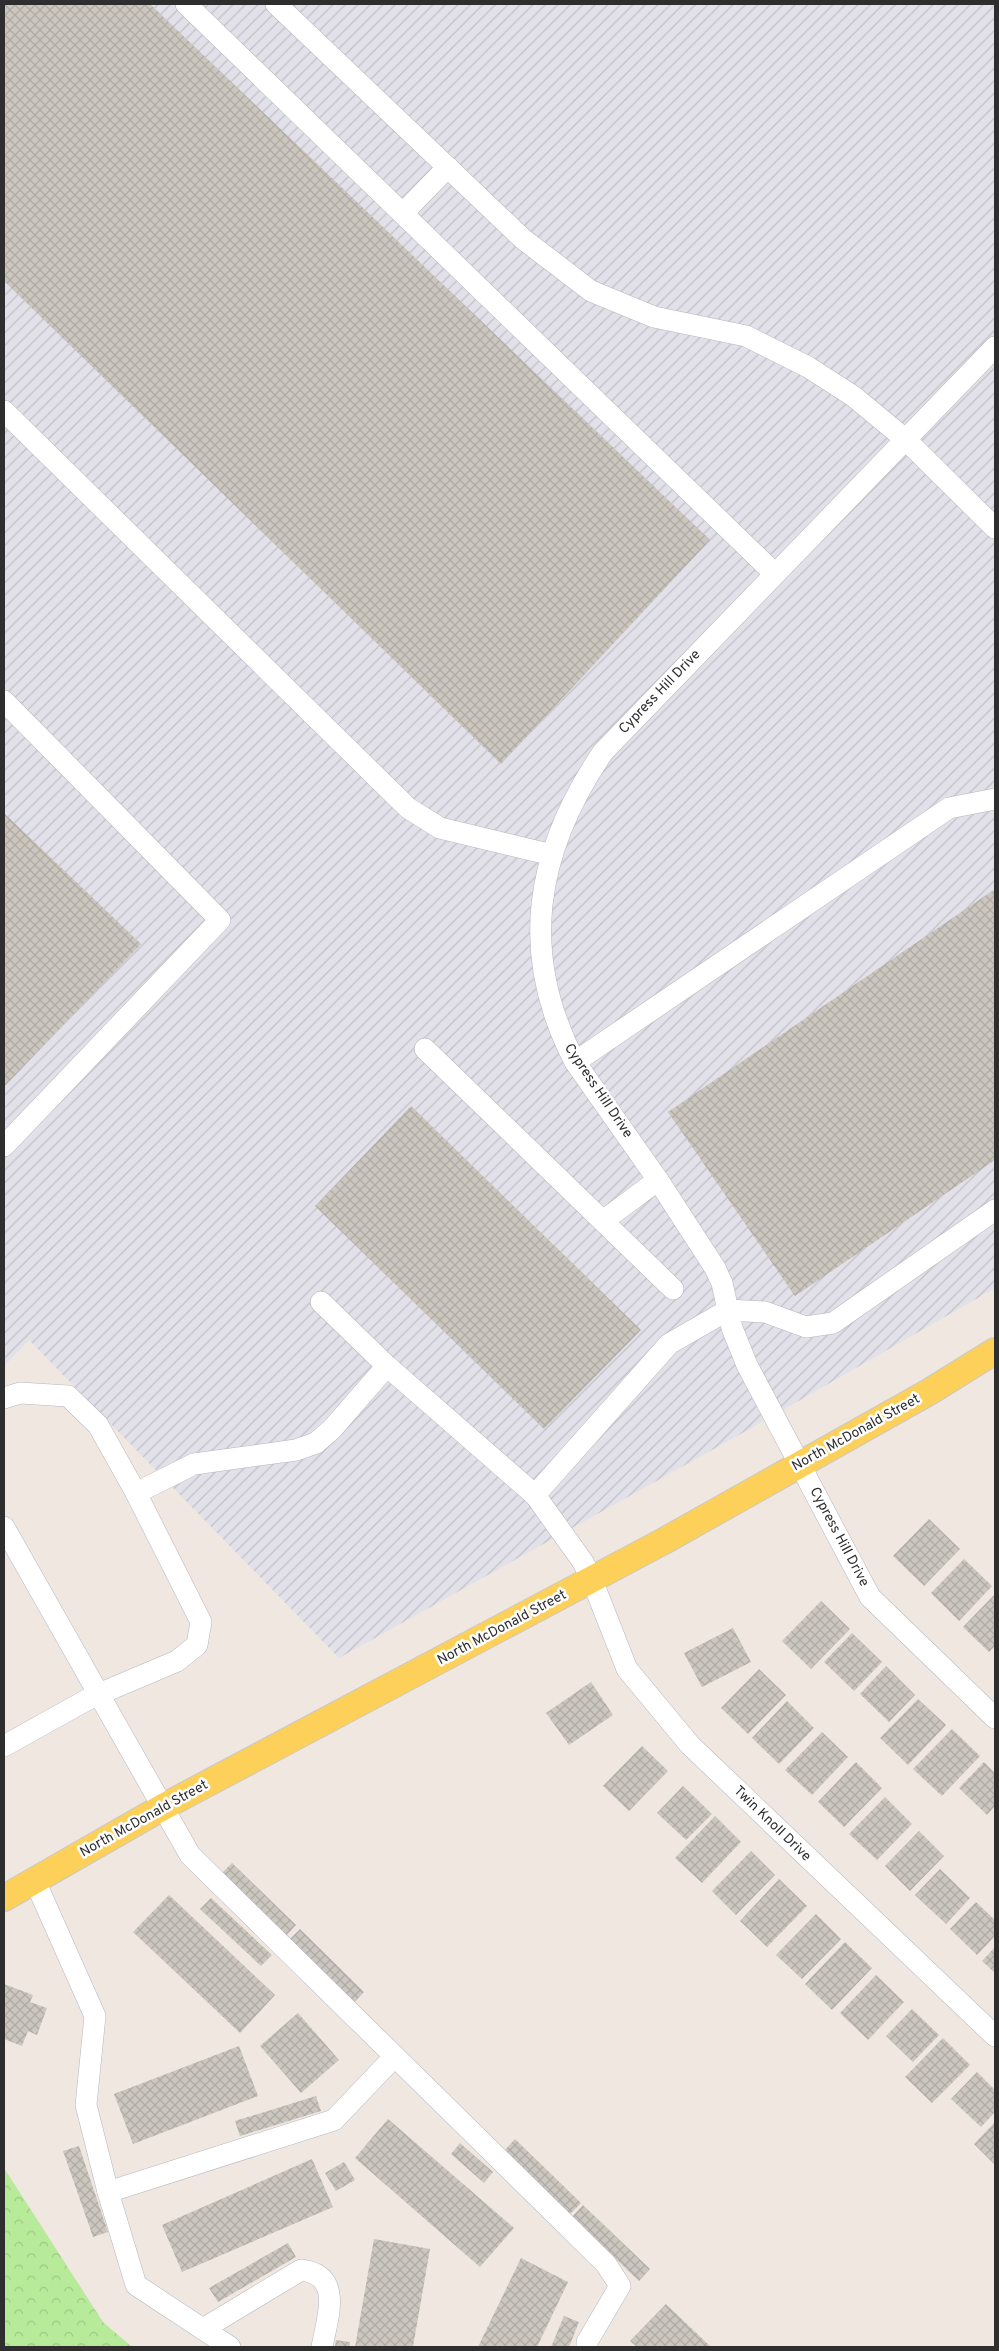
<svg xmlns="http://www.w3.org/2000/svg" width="999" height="2351" viewBox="0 0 999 2351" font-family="Overpass,sans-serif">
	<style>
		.industrial { fill: url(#industrial-furrows) }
		.forest { fill: url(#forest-crowns) }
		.building { fill: url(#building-cross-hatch) }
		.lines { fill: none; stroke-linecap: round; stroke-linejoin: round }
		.minor-casing { stroke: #b4b7c2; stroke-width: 22 }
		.major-casing { stroke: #c9c9c9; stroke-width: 28 }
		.minor { stroke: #fff; stroke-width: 21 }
		.major { stroke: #fcd059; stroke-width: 26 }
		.labels { text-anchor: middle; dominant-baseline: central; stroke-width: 5; stroke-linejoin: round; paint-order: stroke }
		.street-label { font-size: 14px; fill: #2e2e2e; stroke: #fff }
	</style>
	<defs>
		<pattern id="industrial-furrows" width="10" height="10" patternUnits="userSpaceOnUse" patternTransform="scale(1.25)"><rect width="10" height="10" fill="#e2e0e8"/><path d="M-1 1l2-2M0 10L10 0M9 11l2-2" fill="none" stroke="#c2c0c7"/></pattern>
		<pattern id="forest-crowns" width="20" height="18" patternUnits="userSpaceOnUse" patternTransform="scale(1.25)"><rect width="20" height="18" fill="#b7ea99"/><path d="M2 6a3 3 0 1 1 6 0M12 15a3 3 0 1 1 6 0" fill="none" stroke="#9ec984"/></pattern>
		<pattern id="building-cross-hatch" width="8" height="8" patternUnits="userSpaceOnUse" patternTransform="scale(1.25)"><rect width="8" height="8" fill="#cbc6be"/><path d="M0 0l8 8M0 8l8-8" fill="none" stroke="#afaaa4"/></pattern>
	</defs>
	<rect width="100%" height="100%" fill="#f0e8e0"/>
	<path class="industrial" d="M4 4H995V1288L748 1430 339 1658 29 1340 4 1366Z"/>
	<path class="forest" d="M4 2168 103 2322 132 2347H4Z"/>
	<g class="building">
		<path d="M4 4H150L710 540 501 764 4 281Z"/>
		<path d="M4 813 141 944 4 1087Z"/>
		<path d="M995 889V1160L795 1296 668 1112Z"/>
		<path d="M411 1106 641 1330 544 1429 315 1206Z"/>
		<path d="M929 1519 960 1549 924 1586 893 1556Z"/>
		<path d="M964 1559 992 1586 959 1621 931 1593Z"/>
		<path d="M995 1594V1646L989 1652 963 1627Z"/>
		<path d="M821 1601 850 1629 811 1669 782 1641Z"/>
		<path d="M733 1628 751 1662 702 1687 684 1653Z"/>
		<path d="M852 1633 882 1662 854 1691 824 1662Z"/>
		<path d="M886 1666 915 1695 889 1722 860 1694Z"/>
		<path d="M759 1669 786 1695 748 1734 721 1708Z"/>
		<path d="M591 1682 613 1715 569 1745 546 1713Z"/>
		<path d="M918 1699 946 1725 908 1765 880 1738Z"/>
		<path d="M787 1701 814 1728 779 1764 752 1738Z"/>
		<path d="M952 1729 980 1756 942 1796 913 1769Z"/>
		<path d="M822 1732 848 1757 812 1795 785 1770Z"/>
		<path d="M642 1746 668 1771 629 1811 603 1786Z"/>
		<path d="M856 1762 882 1788 844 1827 818 1802Z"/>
		<path d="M984 1762 995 1773V1806L987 1815 959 1788Z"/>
		<path d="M683 1786 712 1814 686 1840 657 1813Z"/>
		<path d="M885 1797 912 1824 877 1860 849 1834Z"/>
		<path d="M715 1816 741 1842 702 1883 675 1858Z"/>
		<path d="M919 1831 944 1856 910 1891 885 1866Z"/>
		<path d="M751 1851 775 1875 736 1915 712 1891Z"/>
		<path d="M232 1863 296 1925 285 1937 221 1874Z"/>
		<path d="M940 1869 970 1898 946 1924 915 1895Z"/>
		<path d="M779 1879 807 1906 767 1947 740 1921Z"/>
		<path d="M169 1895 275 1995 240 2033 133 1932Z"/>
		<path d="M211 1898 272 1955 261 1966 200 1909Z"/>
		<path d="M976 1902 995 1920V1936L977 1955 950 1929Z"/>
		<path d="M816 1914 841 1939 802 1979 776 1955Z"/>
		<path d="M300 1929 364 1992 353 2004 289 1940Z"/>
		<path d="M845 1942 872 1968 832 2010 805 1984Z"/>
		<path d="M995 1947V1973L982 1961Z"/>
		<path d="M876 1975 904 2002 868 2040 840 2013Z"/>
		<path d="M4 1984 33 1995 30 2002 47 2008 37 2035 28 2031 22 2046 4 2039Z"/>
		<path d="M912 2009 939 2035 913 2062 886 2036Z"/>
		<path d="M298 2013 339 2060 301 2093 260 2046Z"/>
		<path d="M943 2038 970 2065 932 2103 905 2077Z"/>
		<path d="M239 2046 258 2096 133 2144 114 2094Z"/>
		<path d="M977 2072 995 2090V2112L981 2127 951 2099Z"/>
		<path d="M316 2096 321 2111 240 2136 235 2121Z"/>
		<path d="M388 2119 514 2228 480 2267 355 2158Z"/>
		<path d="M995 2122V2165L974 2144Z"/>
		<path d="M515 2139 581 2203 570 2214 504 2151Z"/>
		<path d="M460 2143 493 2172 484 2183 451 2154Z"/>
		<path d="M79 2146 108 2232 93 2237 63 2151Z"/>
		<path d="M312 2159 333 2207 182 2272 162 2225Z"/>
		<path d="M344 2162 355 2180 336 2191 325 2173Z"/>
		<path d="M583 2205 650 2269 639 2281 572 2217Z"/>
		<path d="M374 2239 430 2249 413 2347H355Z"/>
		<path d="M288 2243 296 2257 218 2302 209 2288Z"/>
		<path d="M521 2258 568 2282 537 2347H478Z"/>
		<path d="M666 2304 711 2347H637L630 2341Z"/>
		<path d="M564 2316 579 2322 569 2347H551Z"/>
		<path d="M336 2340 350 2342V2347H335Z"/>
	</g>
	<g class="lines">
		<defs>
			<g id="minor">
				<path d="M186 4 774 573"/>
				<path d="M276 4 523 239 591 291 654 317 746 336 808 367 853 396 905 439 995 528"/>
				<path d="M403 213 448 167"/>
				<path d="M995 347 603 752C535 852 518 953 575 1062L658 1180 715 1268 722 1283 732 1328 747 1365 870 1597 995 1718"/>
				<path d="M4 411 408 808 440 828 552 855"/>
				<path d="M4 701 220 920 4 1146"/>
				<path d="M425 1049 673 1289"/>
				<path d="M575 1062 949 808 995 799"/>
				<path d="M995 1210 833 1323 806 1327 765 1312 728 1310 669 1344 535 1495 583 1562 592 1580 627 1669 690 1745 995 2036"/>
				<path d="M603 1221 658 1180"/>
				<path d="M321 1302 387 1366 535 1495"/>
				<path d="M4 1398 20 1393 68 1396 98 1425 136 1493 201 1622 197 1645 177 1661 92 1697 4 1746"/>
				<path d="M136 1493 194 1464 296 1450 316 1443 332 1429 387 1366"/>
				<path d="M4 1527 190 1855 606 2264 620 2286 587 2342V2347"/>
				<path d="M35 1881 95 2016 86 2105 108 2192 136 2285 230 2347"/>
				<path d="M108 2192 334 2120 394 2057"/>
				<path d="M203 2329 301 2270C344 2275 327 2319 322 2347"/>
			</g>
			<path id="major" d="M4 1898 163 1807 664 1541 929 1392 995 1351"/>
		</defs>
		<use href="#minor" class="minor-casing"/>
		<use href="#major" class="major-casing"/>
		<use href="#minor" class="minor"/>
		<use href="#major" class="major"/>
	</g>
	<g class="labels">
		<g class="street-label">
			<text transform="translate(660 692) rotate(-46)">Cypress Hill Drive</text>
			<text transform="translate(598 1091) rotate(56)">Cypress Hill Drive</text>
			<text transform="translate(856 1433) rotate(-29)">North McDonald Street</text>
			<text transform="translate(839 1537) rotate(62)">Cypress Hill Drive</text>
			<text transform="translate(502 1628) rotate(-28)">North McDonald Street</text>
			<text transform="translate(144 1819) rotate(-29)">North McDonald Street</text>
			<text transform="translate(772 1824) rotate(44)">Twin Knoll Drive</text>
		</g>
	</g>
	<rect width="999" height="2351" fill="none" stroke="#2e2e2e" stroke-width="10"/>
</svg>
